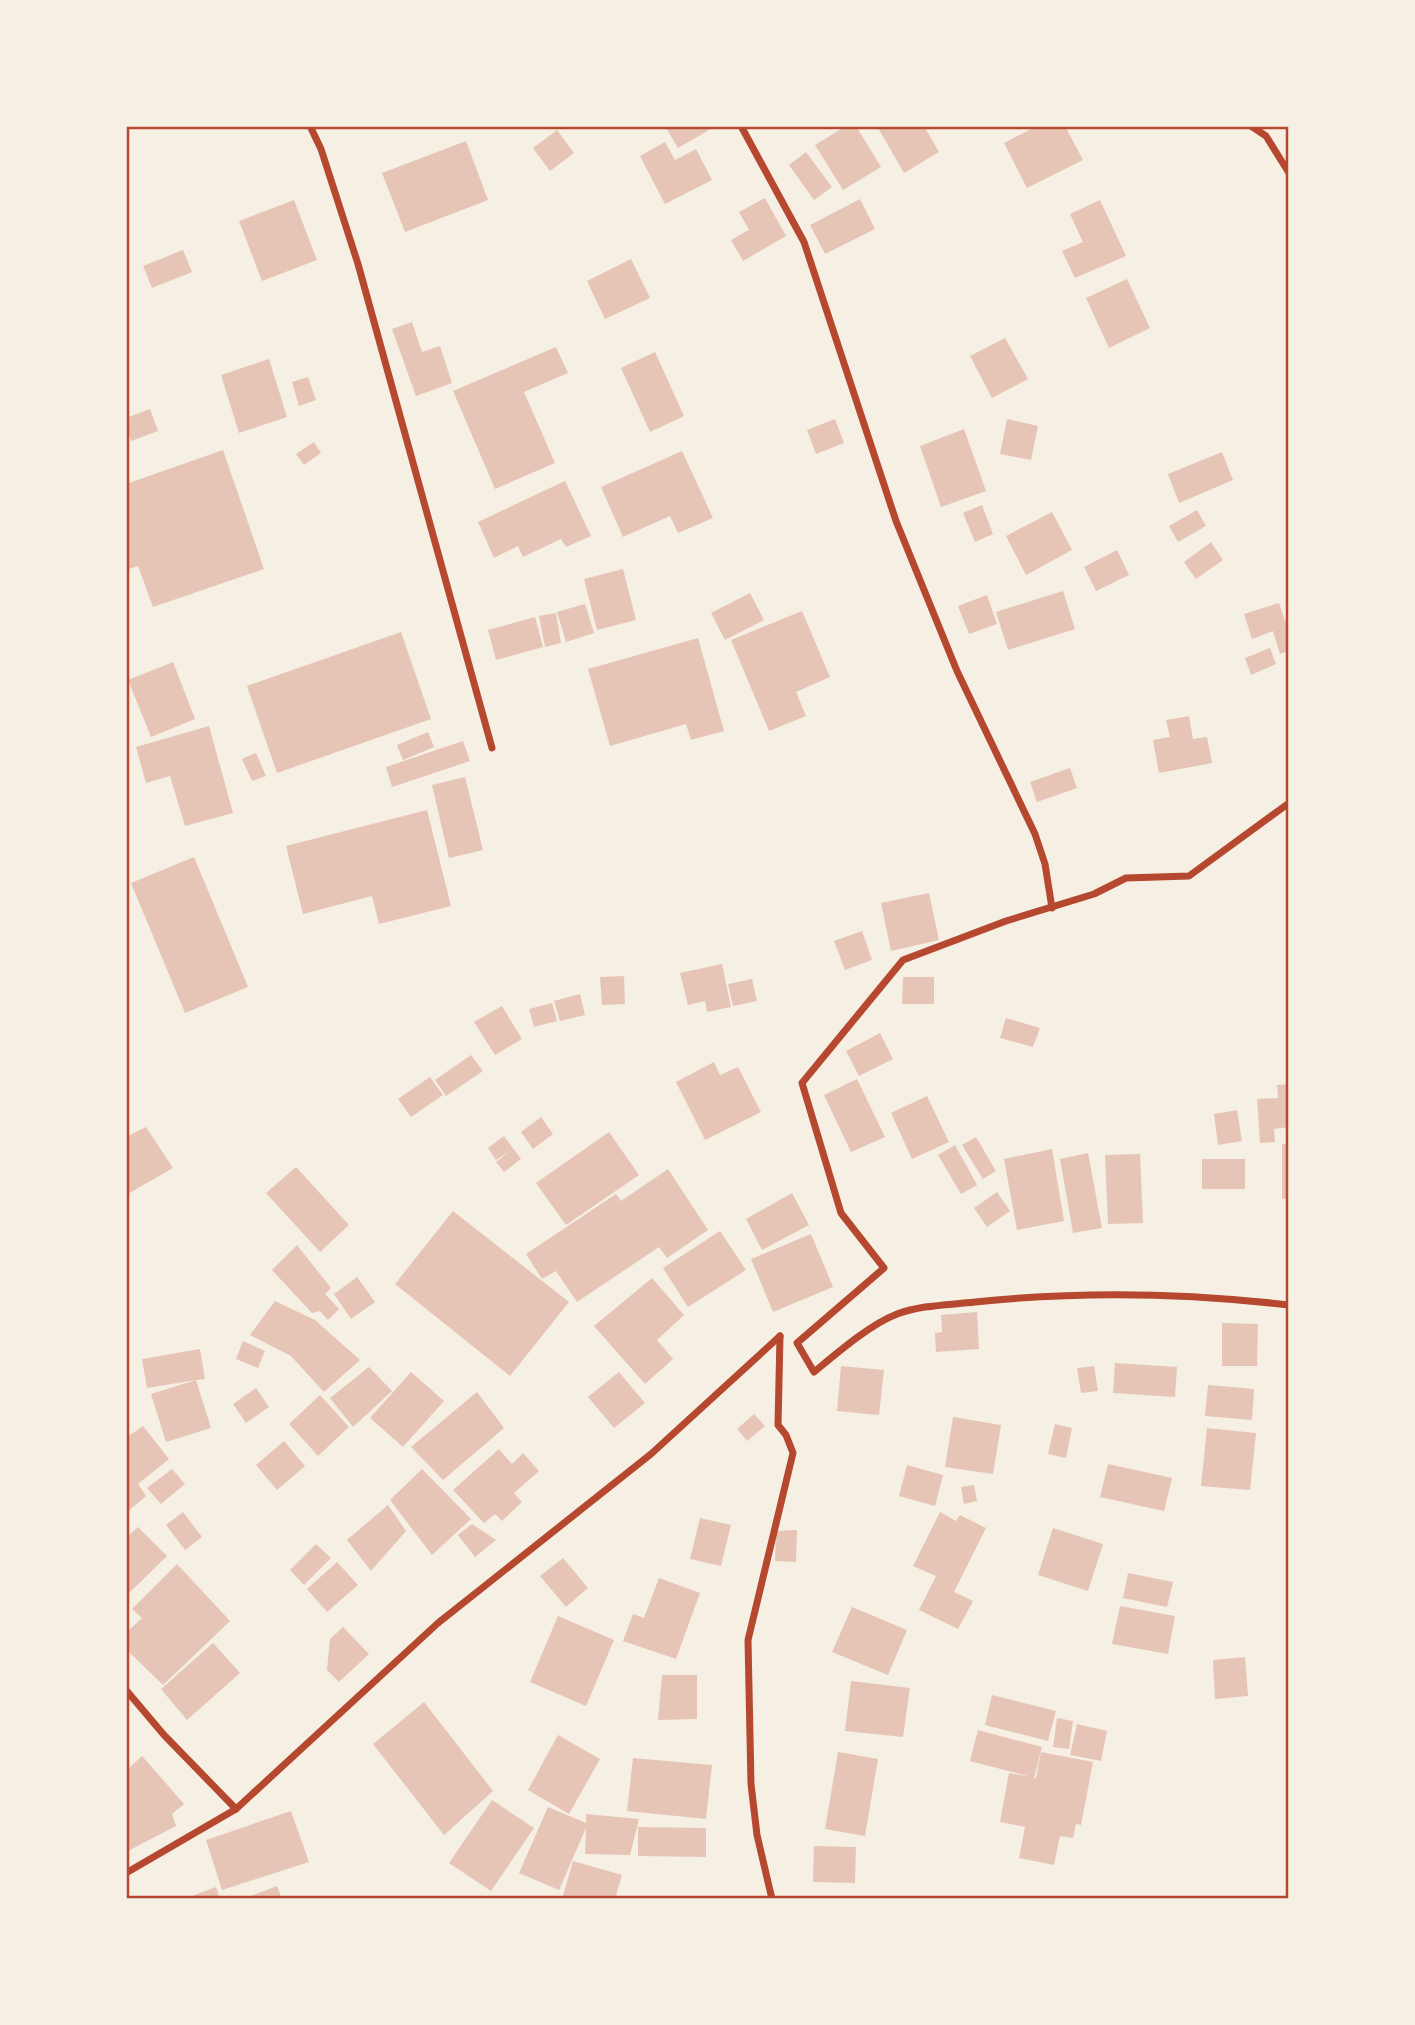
<svg xmlns="http://www.w3.org/2000/svg" width="1415" height="2025" viewBox="0 0 1415 2025" font-family="'DM Sans',sans-serif">
	<style>
		.building { fill: #e6c5b7 }
		.lines { fill: none; stroke-linecap: round; stroke-linejoin: round }
		.minor { stroke: #b5482f; stroke-width: 7 }
		.neatline { fill: none; stroke: #b5482f; stroke-width: 2.5 }
	</style>
	<rect width="100%" height="100%" fill="#f6efe4"/>
	<g class="building">
		<path d="M670 126H707L709 130 678 148 666 128Z"/>
		<path d="M846 126H856L881 167 843 190 815 145Z"/>
		<path d="M877 126H924L939 152 904 173Z"/>
		<path d="M1037 126H1065L1083 160 1027 188 1004 143Z"/>
		<path d="M557 130 574 153 550 171 533 148Z"/>
		<path d="M466 141 488 200 405 232 382 173Z"/>
		<path d="M665 142 675 160 696 149 712 180 665 204 640 156Z"/>
		<path d="M806 152 832 187 814 200 789 165Z"/>
		<path d="M765 198 786 236 743 261 731 240 749 230 739 212Z"/>
		<path d="M860 199 875 229 825 254 810 225Z"/>
		<path d="M294 200 317 260 262 281 239 221Z"/>
		<path d="M1100 200 1126 256 1075 278 1062 251 1083 242 1070 214Z"/>
		<path d="M183 250 192 272 152 288 143 266Z"/>
		<path d="M631 259 650 298 605 319 587 281Z"/>
		<path d="M1127 279 1150 328 1109 348 1086 298Z"/>
		<path d="M412 322 422 352 440 346 452 383 416 396 392 329Z"/>
		<path d="M1005 338 1028 379 992 398 970 356Z"/>
		<path d="M556 347 568 373 524 392 555 463 495 489 453 391Z"/>
		<path d="M655 352 684 416 650 432 621 368Z"/>
		<path d="M269 359 287 417 239 433 221 375Z"/>
		<path d="M308 377 316 400 299 406 292 382Z"/>
		<path d="M150 409 158 431 131 441 126 426V418Z"/>
		<path d="M835 419 844 443 816 454 807 430Z"/>
		<path d="M1007 419 1038 426 1031 460 1000 454Z"/>
		<path d="M964 429 986 491 941 507 920 446Z"/>
		<path d="M314 442 321 453 304 465 296 454Z"/>
		<path d="M223 450 264 569 153 607 138 566 129 569 126 561V484Z"/>
		<path d="M682 451 713 518 678 533 670 516 623 537 601 487Z"/>
		<path d="M1222 452 1233 480 1179 503 1168 474Z"/>
		<path d="M565 481 591 536 566 547 561 539 523 557 518 546 494 558 478 522Z"/>
		<path d="M982 505 993 534 975 542 963 513Z"/>
		<path d="M1197 510 1206 526 1178 542 1169 526Z"/>
		<path d="M1052 512 1072 550 1026 575 1006 536Z"/>
		<path d="M1211 542 1223 560 1196 579 1184 562Z"/>
		<path d="M1117 550 1129 575 1096 591 1084 567Z"/>
		<path d="M623 569 636 620 597 630 584 579Z"/>
		<path d="M1063 591 1075 629 1008 650 996 612Z"/>
		<path d="M750 593 764 620 725 640 711 613Z"/>
		<path d="M987 595 997 624 969 634 958 606Z"/>
		<path d="M1279 603 1289 632V651L1280 654 1273 631 1252 639 1244 614Z"/>
		<path d="M585 604 594 633 566 642 557 612Z"/>
		<path d="M802 611 830 677 796 692 806 716 769 731 731 640Z"/>
		<path d="M556 613 561 643 545 647 539 616Z"/>
		<path d="M535 617 543 647 496 660 488 630Z"/>
		<path d="M401 632 431 719 277 773 247 686Z"/>
		<path d="M698 638 724 731 691 740 686 724 610 746 588 669Z"/>
		<path d="M1270 648 1276 664 1251 675 1245 658Z"/>
		<path d="M173 662 195 719 151 737 128 680Z"/>
		<path d="M1189 716 1193 739 1207 737 1212 763 1159 773 1153 740 1170 737 1166 720Z"/>
		<path d="M209 726 233 813 185 826 170 776 146 783 136 747Z"/>
		<path d="M428 732 434 747 403 760 397 745Z"/>
		<path d="M463 741 470 761 392 787 386 767Z"/>
		<path d="M256 753 266 776 252 781 242 759Z"/>
		<path d="M1070 768 1077 788 1037 802 1030 782Z"/>
		<path d="M465 777 483 850 449 858 432 785Z"/>
		<path d="M427 810 451 906 379 924 372 896 303 914 286 846Z"/>
		<path d="M194 857 248 987 185 1013 131 883Z"/>
		<path d="M929 893 939 940 891 951 881 903Z"/>
		<path d="M862 931 872 960 845 970 834 941Z"/>
		<path d="M722 964 731 1007 707 1012 705 1001 688 1005 680 973Z"/>
		<path d="M624 976 625 1004 602 1005 600 977Z"/>
		<path d="M903 977H934V1004H902Z"/>
		<path d="M752 979 757 1001 733 1006 728 984Z"/>
		<path d="M580 994 585 1015 560 1021 554 1001Z"/>
		<path d="M552 1003 557 1021 534 1027 529 1009Z"/>
		<path d="M502 1006 522 1039 495 1055 474 1022Z"/>
		<path d="M1006 1018 1040 1028 1033 1047 1000 1038Z"/>
		<path d="M880 1033 893 1059 859 1076 846 1051Z"/>
		<path d="M471 1055 483 1071 446 1096 435 1080Z"/>
		<path d="M714 1062 720 1075 738 1067 761 1112 705 1140 676 1082Z"/>
		<path d="M430 1077 443 1095 411 1117 398 1099Z"/>
		<path d="M857 1079 885 1137 851 1152 824 1095Z"/>
		<path d="M1289 1084V1127L1274 1129 1275 1142 1260 1143 1257 1099 1278 1098 1277 1085Z"/>
		<path d="M927 1096 949 1142 912 1159 891 1113Z"/>
		<path d="M1237 1110 1242 1141 1218 1145 1214 1114Z"/>
		<path d="M541 1117 553 1134 533 1149 521 1132Z"/>
		<path d="M146 1127 173 1168 126 1195V1137Z"/>
		<path d="M609 1132 639 1175 566 1225 536 1183Z"/>
		<path d="M504 1136 521 1159 504 1172 496 1162 510 1151 496 1160 488 1148Z"/>
		<path d="M976 1137 996 1171 983 1179 962 1145Z"/>
		<path d="M1282 1144H1289V1198L1282 1199Z"/>
		<path d="M955 1145 977 1185 961 1194 938 1155Z"/>
		<path d="M1052 1149 1064 1221 1017 1230 1004 1159Z"/>
		<path d="M1088 1153 1102 1228 1073 1233 1060 1159Z"/>
		<path d="M1140 1154 1143 1223 1108 1224 1105 1155Z"/>
		<rect x="1202" y="1159" width="43" height="30"/>
		<path d="M296 1167 349 1225 320 1252 266 1193Z"/>
		<path d="M668 1169 708 1230 667 1258 659 1247 577 1302 556 1271 542 1279 526 1254 616 1194 621 1201Z"/>
		<path d="M997 1192 1010 1211 987 1227 974 1208Z"/>
		<path d="M792 1193 809 1225 762 1250 746 1219Z"/>
		<path d="M453 1211 569 1302 510 1376 395 1284Z"/>
		<path d="M720 1231 746 1270 688 1307 663 1268Z"/>
		<path d="M811 1234 833 1287 773 1312 751 1259Z"/>
		<path d="M297 1245 331 1288 325 1294 339 1309 328 1320 320 1311 312 1313 272 1270Z"/>
		<path d="M357 1277 375 1302 351 1319 334 1294Z"/>
		<path d="M652 1278 684 1315 657 1340 673 1359 645 1384 594 1326Z"/>
		<path d="M275 1301 315 1320 360 1360 324 1392 291 1356 250 1335Z"/>
		<path d="M977 1312 979 1349 936 1352 935 1333 942 1332 941 1315Z"/>
		<path d="M1222 1323 1258 1324 1257 1366H1222Z"/>
		<path d="M243 1341 265 1351 258 1368 236 1359Z"/>
		<path d="M200 1349 205 1379 196 1380 211 1428 166 1442 151 1394 196 1380 147 1388 142 1359Z"/>
		<path d="M1115 1363 1177 1367 1175 1397 1113 1393Z"/>
		<path d="M841 1366 884 1370 879 1415 837 1411Z"/>
		<path d="M1094 1366 1098 1391 1081 1393 1077 1368Z"/>
		<path d="M369 1367 392 1391 353 1427 330 1398Z"/>
		<path d="M411 1372 444 1401 403 1447 370 1418Z"/>
		<path d="M619 1372 645 1403 614 1428 588 1397Z"/>
		<path d="M1208 1385 1254 1389 1252 1420 1205 1416Z"/>
		<path d="M256 1388 269 1407 246 1423 233 1404Z"/>
		<path d="M477 1392 504 1428 443 1480 411 1447Z"/>
		<path d="M320 1395 349 1427 318 1456 289 1424Z"/>
		<path d="M754 1414 765 1426 747 1441 737 1429Z"/>
		<path d="M953 1417 1001 1425 993 1474 945 1467Z"/>
		<path d="M1055 1424 1072 1428 1066 1458 1048 1454Z"/>
		<path d="M143 1426 169 1459 138 1484 146 1496 126 1513V1438Z"/>
		<path d="M1207 1428 1256 1433 1250 1490 1201 1486Z"/>
		<path d="M284 1441 305 1466 277 1490 256 1465Z"/>
		<path d="M499 1449 512 1464 523 1453 539 1471 514 1493 522 1502 502 1521 495 1514 484 1523 453 1490Z"/>
		<path d="M1108 1464 1172 1478 1164 1511 1100 1497Z"/>
		<path d="M907 1465 943 1475 935 1506 899 1496Z"/>
		<path d="M172 1469 185 1484 161 1504 147 1488Z"/>
		<path d="M422 1469 471 1519 432 1555 390 1500Z"/>
		<path d="M974 1485 977 1501 964 1504 961 1487Z"/>
		<path d="M388 1505 406 1531 371 1571 347 1540Z"/>
		<path d="M183 1512 202 1537 185 1550 166 1525Z"/>
		<path d="M940 1512 956 1521 960 1515 986 1528 954 1592 973 1601 958 1629 919 1610 936 1576 913 1566Z"/>
		<path d="M700 1518 731 1525 721 1566 690 1559Z"/>
		<path d="M472 1524 496 1540 475 1557 458 1535Z"/>
		<path d="M138 1527 167 1556 126 1596V1538Z"/>
		<path d="M1053 1528 1103 1544 1088 1591 1038 1575Z"/>
		<path d="M797 1530 796 1562 775 1561 776 1531Z"/>
		<path d="M316 1544 331 1558 304 1585 290 1570Z"/>
		<path d="M563 1558 588 1588 566 1607 540 1576Z"/>
		<path d="M337 1562 358 1585 327 1612 307 1589Z"/>
		<path d="M177 1564 230 1621 163 1685 126 1649V1633L142 1618 132 1609Z"/>
		<path d="M1128 1573 1173 1582 1167 1607 1123 1598Z"/>
		<path d="M659 1578 700 1593 676 1659 623 1641 633 1614 644 1618Z"/>
		<path d="M1120 1606 1175 1616 1168 1654 1112 1644Z"/>
		<path d="M852 1607 907 1630 888 1675 832 1652Z"/>
		<path d="M558 1616 614 1640 586 1706 530 1682Z"/>
		<path d="M343 1627 369 1654 339 1682 327 1670 330 1639Z"/>
		<path d="M213 1643 240 1673 187 1720 161 1689Z"/>
		<path d="M1245 1657 1248 1696 1215 1699 1213 1660Z"/>
		<path d="M662 1675H697V1719L658 1720Z"/>
		<path d="M851 1681 910 1688 903 1737 845 1731Z"/>
		<path d="M992 1695 1056 1711 1048 1741 985 1725Z"/>
		<path d="M424 1702 493 1791 444 1835 373 1744Z"/>
		<path d="M1057 1718 1073 1721 1069 1749 1053 1747Z"/>
		<path d="M1077 1724 1107 1731 1101 1761 1070 1755Z"/>
		<path d="M978 1730 1042 1747 1034 1778H1036L1041 1752 1093 1762 1081 1825 1076 1824 1073 1838 1060 1836 1054 1865 1019 1858 1025 1827 1000 1822 1009 1773 1031 1777 970 1761Z"/>
		<path d="M558 1735 600 1759 569 1814 528 1790Z"/>
		<path d="M838 1752 878 1759 865 1836 825 1829Z"/>
		<path d="M142 1756 184 1804 172 1814 176 1826 126 1852V1771Z"/>
		<path d="M633 1758 712 1765 706 1819 627 1811Z"/>
		<path d="M492 1800 534 1828 491 1891 449 1863Z"/>
		<path d="M548 1807 586 1823V1814L639 1819 630 1855 585 1854 586 1828 559 1890 519 1873Z"/>
		<path d="M291 1811 309 1862 222 1890 206 1840Z"/>
		<path d="M638 1827 706 1828V1857L638 1856Z"/>
		<path d="M814 1846 856 1847 855 1883 813 1882Z"/>
		<path d="M573 1861 622 1875 615 1899H562Z"/>
		<path d="M277 1886 282 1899H243Z"/>
		<path d="M216 1887 220 1899H184Z"/>
	</g>
	<g class="lines">
		<g class="minor">
			<path d="M310 126 321 149 358 264 492 748"/>
			<path d="M741 126 804 242 896 521 957 671 1035 834 1045 864 1052 908"/>
			<path d="M1251 126 1266 136 1289 173"/>
			<path d="M1289 803 1189 876 1126 878 1094 894 1006 921 903 960 802 1083 841 1213 884 1268 797 1343 814 1372C837 1353 869 1325 897 1314 921 1305 949 1305 975 1302 1079 1291 1186 1293 1289 1305"/>
			<path d="M126 1690 164 1735 236 1809"/>
			<path d="M126 1873 236 1809 438 1623 651 1454 780 1336"/>
			<path d="M772 1899 757 1835 751 1784 748 1640 793 1453 786 1435 778 1425 780 1336"/>
		</g>
	</g>
	<rect width="1415" height="2025" fill="none" stroke="#f6efe4" stroke-width="256"/>
	<rect x="128" y="128" width="1159" height="1769" class="neatline"/>
</svg>
